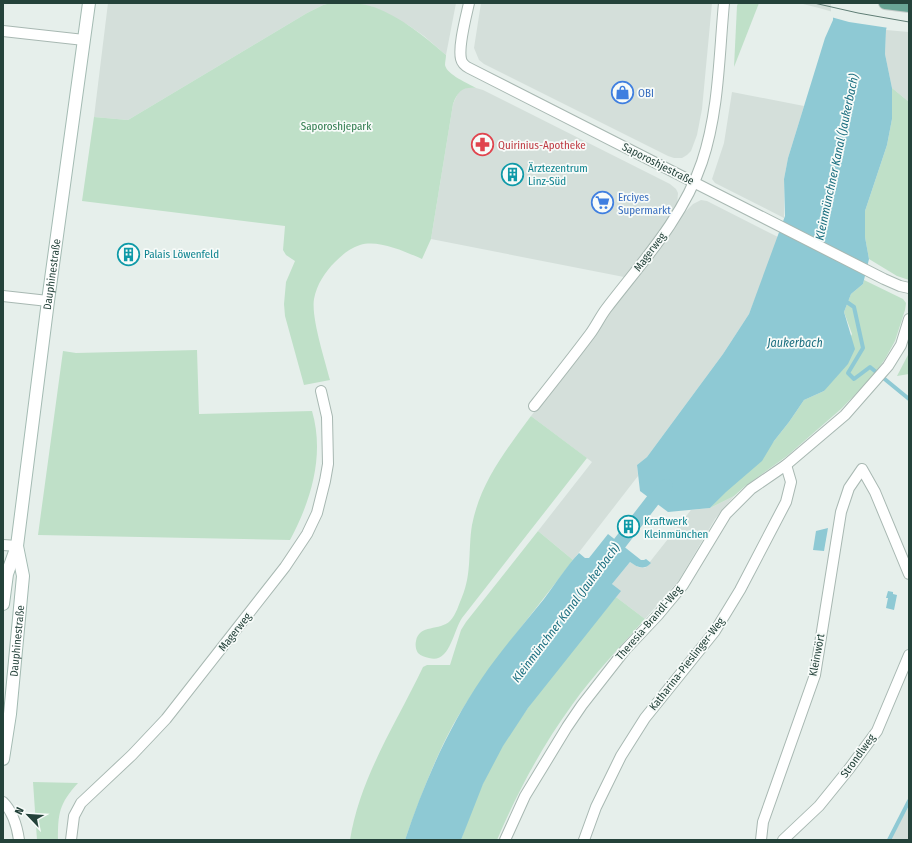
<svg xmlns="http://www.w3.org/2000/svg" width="912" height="843" viewBox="0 0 912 843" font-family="'Fira Sans Condensed',sans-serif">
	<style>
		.built { fill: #d4dfda }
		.green { fill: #bfe0c8 }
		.water { fill: #8ec9d4 }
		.pier { fill: #e6efeb }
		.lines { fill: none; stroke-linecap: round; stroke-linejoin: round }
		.stream { stroke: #8ec9d4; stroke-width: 4 }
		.canal { stroke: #8ec9d4; stroke-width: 14 }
		.minor-casing { stroke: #a8b8b2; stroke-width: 12 }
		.secondary-casing { stroke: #a4bbb3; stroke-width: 14 }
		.primary-casing { stroke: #c2cac8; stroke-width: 14 }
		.minor { stroke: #fff; stroke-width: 10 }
		.secondary { stroke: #fff; stroke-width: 12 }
		.primary { stroke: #6aa596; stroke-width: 12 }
		.tram { stroke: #5f7d75; stroke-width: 1 }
		.labels { text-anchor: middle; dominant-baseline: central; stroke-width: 3.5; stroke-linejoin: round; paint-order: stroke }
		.shop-label { font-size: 11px; fill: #366cbe; stroke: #f7fbf9; text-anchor: start }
		.park-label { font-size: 11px; fill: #2d7a4b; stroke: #f7fbf9 }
		.health-label { font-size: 11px; fill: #be3a42; stroke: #f7fbf9; text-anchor: start }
		.street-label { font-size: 11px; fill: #24423a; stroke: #f7fbf9 }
		.culture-label { font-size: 11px; fill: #0d838f; stroke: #f7fbf9; text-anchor: start }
		.water-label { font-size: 12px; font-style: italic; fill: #1c6f80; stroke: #f7fbf9 }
	</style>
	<rect width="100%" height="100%" fill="#e6efeb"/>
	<g class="built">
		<path d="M108 3H331L323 5 307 13 128 120 94 117Z"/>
		<path d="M354 3H456L446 55 424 36 408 25 373 7Z"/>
		<path d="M481 3H712L702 109 697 135 691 151 687 155 682 158H674L668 156 484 64 479 60 474 48Z"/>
		<path d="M799 3H833V12L819 8Z"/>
		<path d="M886 30 909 32V102L892 88 885 54Z"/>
		<path d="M465 87 476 88 483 90 670 184 676 189 678 193 677 206 666 225 624 277 431 239 453 104 459 91Z"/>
		<path d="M732 92 804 106 788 158 784 179V218L715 183 712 179 724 143Z"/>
		<path d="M701 200 707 201 778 237 769 263 749 314 723 354 647 457 637 465 638 476 573 560 538 531 592 462 531 416 686 211 693 204Z"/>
		<path d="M734 496 715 519 679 580 645 619 616 597 620 591 612 584 630 562 638 567 645 568 691 510 710 508Z"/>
		<path d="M909 806V840H890Z"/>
	</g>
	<g class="green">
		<path d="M331 3C345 3 360 2 374 7 401 17 425 37 446 55 446 58 445 62 445 65 447 75 468 83 476 88 462 87 458 91 453 104L431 239 422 259C406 252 378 239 360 245 350 248 342 255 335 262 325 272 317 284 314 299 311 318 325 360 330 380L304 385 285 316 284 304 286 282 295 261 286 255 283 250 285 226 82 201 94 117 128 120 307 13 323 5Z"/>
		<path d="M738 3H759L734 67 737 6Z"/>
		<path d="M892 88 909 102V280L897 276 869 259 865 237V211L887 145 892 119Z"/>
		<path d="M864 280 903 299 906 303 905 310 895 341 885 359 873 376 841 409 787 456 744 487 734 496 710 508 774 441 789 422 804 400 824 391 852 334 844 312 851 294 863 284Z"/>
		<path d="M197 350 199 414 312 411C325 455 311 501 290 540L38 535 63 351 76 353Z"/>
		<path d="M909 353V374L897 376Z"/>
		<path d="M531 416 587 458 462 618C453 631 450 664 429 658 425 657 421 656 418 653 416 650 415 646 416 641 419 624 440 631 450 621 456 615 459 604 462 597 472 574 468 549 472 525 480 483 506 450 531 416Z"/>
		<path d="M538 531 573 560C532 615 487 666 453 725 433 762 419 801 405 840H350C360 777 396 724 423 667L427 665H450L461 630 466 622Z"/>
		<path d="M616 597 645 619C620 647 594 674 572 705 542 746 517 793 497 840H461C472 807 485 775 503 745 536 692 577 645 616 597Z"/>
		<path d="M33 782 78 783C59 804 58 813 58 840H37Z"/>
	</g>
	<g class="water">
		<path d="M833 3H893L886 30 885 54 892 88V119L887 145 865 211V237L869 259 863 284 851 294 844 312 855 349 848 364 824 391 804 400 789 422 774 441 762 461 726 492 710 508 668 512 640 491 637 465 647 457 723 354 749 314 785 216 784 179 788 158 825 38 833 20Z"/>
		<path d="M828 528 824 551 813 550 816 531Z"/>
		<path d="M608 534 641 560H644L646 559 651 563C644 571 637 567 630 562L612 584 621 591 528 708 503 746 483 784 461 840H405C424 783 448 728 482 678 501 650 523 625 544 599 556 583 566 567 579 553L585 558H589Z"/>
		<path d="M888 591 893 592V594L897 595 894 610 886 608 888 598H886Z"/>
	</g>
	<path class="pier" d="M831 3H895L889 28 849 22 831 17Z"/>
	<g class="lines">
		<g class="stream">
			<path d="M844 300 854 307 863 348 848 373 854 379 870 367 909 399"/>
			<path d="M889 840 909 801"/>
		</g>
		<path class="canal" d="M609 557 653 500 666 486"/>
		<defs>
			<g id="minor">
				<path d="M469 3C466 17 458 46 461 59 462 63 465 66 469 68L884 279 900 286 909 288"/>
				<path d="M3 31 84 40"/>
				<path d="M3 296 48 301"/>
				<path d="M534 406C553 382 572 358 590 334 596 326 600 317 606 309 642 262 683 218 702 162 719 111 719 56 724 3"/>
				<path d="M3 545 17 546"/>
				<path d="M3 802C13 812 17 826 19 840"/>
				<path d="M71 840 74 816 81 803 132 755 166 719 285 567 307 534 317 513 325 481 328 464 327 417 321 391"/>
				<path d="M505 840 525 796 567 727 582 705 625 650 658 615 683 585 726 514 751 489 786 465 845 415 888 366 901 345 909 319"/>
				<path d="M584 840 596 807 621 756 645 718 715 631 740 590 786 502 791 482 786 465"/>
				<path d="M761 840 763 822 815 675 841 512 849 488 862 469 875 492 909 574"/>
				<path d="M783 840 819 806 849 769 877 731 909 655"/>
			</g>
			<g id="secondary">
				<path id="s1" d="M3 604 7 574 17 546 48 301 89 3"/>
				<path id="s2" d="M3 759 10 714 23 576 17 546"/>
			</g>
			<path id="primary" d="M885 3 909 6"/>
		</defs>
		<use href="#minor" class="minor-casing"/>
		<use href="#secondary" class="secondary-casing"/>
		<use href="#primary" class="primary-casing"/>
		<use href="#minor" class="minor"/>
		<use href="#secondary" class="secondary"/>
		<use href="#primary" class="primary"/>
		<path class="tram" d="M814 3 858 13 909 22"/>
	</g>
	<defs>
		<symbol id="shop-ring" viewBox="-11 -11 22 22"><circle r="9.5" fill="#f7fbf9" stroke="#3f7fe0" stroke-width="1.5"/><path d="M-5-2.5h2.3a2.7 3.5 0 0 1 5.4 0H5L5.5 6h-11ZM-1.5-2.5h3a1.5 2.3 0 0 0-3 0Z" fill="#3f7fe0"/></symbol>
		<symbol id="pharmacy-ring" viewBox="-11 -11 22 22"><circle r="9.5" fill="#f7fbf9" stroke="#e0444e" stroke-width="1.5"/><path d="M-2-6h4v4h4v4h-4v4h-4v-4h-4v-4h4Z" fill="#e0444e"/></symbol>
		<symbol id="building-ring" viewBox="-11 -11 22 22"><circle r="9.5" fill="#f7fbf9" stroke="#0f9aa8" stroke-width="1.5"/><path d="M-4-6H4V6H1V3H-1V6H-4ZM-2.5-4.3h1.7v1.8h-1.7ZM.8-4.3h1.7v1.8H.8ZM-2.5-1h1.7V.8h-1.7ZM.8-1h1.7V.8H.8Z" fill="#0f9aa8"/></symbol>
		<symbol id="supermarket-ring" viewBox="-11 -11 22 22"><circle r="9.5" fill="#f7fbf9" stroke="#3f7fe0" stroke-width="1.5"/><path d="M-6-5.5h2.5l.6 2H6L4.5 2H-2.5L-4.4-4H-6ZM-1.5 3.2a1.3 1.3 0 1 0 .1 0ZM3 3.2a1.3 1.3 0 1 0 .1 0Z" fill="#3f7fe0"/></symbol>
	</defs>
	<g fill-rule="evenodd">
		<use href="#shop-ring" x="610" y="80" width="25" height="25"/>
		<use href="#pharmacy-ring" x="470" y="132" width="25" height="25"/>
		<use href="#building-ring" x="500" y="162" width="25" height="25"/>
		<use href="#supermarket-ring" x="590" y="190" width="25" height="25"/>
		<use href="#building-ring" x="116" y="242" width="25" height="25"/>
		<use href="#building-ring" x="616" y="514" width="25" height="25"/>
	</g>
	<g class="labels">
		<g class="shop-label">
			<text x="638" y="93">OBI</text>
			<text x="618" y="197">Erciyes<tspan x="618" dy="13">Supermarkt</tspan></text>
		</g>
		<g class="park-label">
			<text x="336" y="126">Saporoshjepark</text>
		</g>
		<g class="health-label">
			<text x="498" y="145">Quirinius-Apotheke</text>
		</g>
		<g class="street-label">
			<text transform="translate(658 164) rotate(27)">Saporoshjestraße</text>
			<text transform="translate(650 252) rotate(-53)">Magerweg</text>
			<text stroke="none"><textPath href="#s1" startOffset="334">Dauphinestraße</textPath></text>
			<text transform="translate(649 623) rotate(-49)">Theresia-Brandl-Weg</text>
			<text transform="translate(235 632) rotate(-52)">Magerweg</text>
			<text stroke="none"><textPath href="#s2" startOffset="119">Dauphinestraße</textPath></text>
			<text transform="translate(817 655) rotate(-79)">Kleinwört</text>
			<text transform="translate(687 664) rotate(-52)">Katharina-Pieslinger-Weg</text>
			<text transform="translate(858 756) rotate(-54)">Strondlweg</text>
		</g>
		<g class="culture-label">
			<text x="528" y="168">Ärztezentrum<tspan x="528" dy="13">Linz-Süd</tspan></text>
			<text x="144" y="254">Palais Löwenfeld</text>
			<text x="644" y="521">Kraftwerk<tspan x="644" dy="13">Kleinmünchen</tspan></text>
		</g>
		<g class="water-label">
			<text transform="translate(837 157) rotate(-78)">Kleinmünchner Kanal (Jaukerbach)</text>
			<text x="795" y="343">Jaukerbach</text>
			<text transform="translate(566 613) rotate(-53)">Kleinmünchner Kanal (Jaukerbach)</text>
		</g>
	</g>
	<rect width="912" height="843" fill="none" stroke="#24423a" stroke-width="8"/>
	<g transform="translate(28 815) rotate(295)" stroke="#f7fbf9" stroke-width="3" paint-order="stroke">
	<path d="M0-3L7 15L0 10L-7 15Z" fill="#24423a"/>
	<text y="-6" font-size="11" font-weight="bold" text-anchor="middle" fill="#24423a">N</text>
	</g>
</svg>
